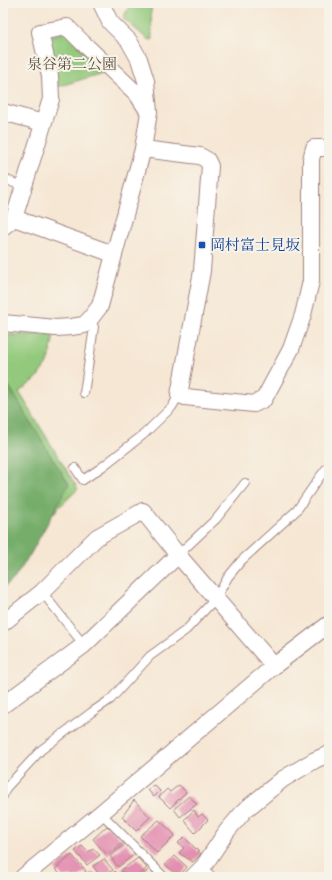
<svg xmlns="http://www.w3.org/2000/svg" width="332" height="880" viewBox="0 0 332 880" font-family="'IM FELL Great Primer','Noto Serif JP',serif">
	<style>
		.green { fill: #93c97b; stroke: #6e7453 }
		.forest { fill: #76ad6b; stroke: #60664b }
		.building { fill: #e38fb0 }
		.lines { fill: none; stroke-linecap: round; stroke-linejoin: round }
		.lane-casing { stroke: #a08380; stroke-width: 10 }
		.street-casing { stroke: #a08380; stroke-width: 18 }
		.lane { stroke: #fff; stroke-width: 8 }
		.street { stroke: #fff; stroke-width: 16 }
		.transit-dot { fill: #1a4fb4; stroke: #f7f3e8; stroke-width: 1.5 }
		.labels { text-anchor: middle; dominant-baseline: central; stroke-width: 4; stroke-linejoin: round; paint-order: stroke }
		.park-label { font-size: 15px; fill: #605243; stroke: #f7f3e8 }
		.transit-label { font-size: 15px; fill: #164399; stroke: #f7f3e8; text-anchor: start }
	</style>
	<rect width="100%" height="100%" fill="#f7f3e8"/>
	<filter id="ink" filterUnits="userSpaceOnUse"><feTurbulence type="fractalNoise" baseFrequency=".025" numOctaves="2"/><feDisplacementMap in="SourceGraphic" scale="8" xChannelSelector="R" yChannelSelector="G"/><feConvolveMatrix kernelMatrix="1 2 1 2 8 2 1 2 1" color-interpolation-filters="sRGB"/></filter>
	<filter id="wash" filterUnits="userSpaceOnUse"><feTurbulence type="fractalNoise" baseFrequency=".012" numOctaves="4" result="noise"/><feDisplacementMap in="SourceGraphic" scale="16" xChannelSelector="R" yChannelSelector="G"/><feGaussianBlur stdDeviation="0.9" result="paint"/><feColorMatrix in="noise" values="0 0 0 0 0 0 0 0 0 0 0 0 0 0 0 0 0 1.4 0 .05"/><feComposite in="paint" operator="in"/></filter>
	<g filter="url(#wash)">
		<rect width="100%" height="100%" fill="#f6e7d4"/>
		<g class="green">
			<path d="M131 3H151L152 40 147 39 123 18Z"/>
			<path d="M65 32 106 72 57 87 46 37Z"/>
			<path d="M54 334 49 361 36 379 19 392 78 489 58 508 42 528 3 582V335Z"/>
		</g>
		<path class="forest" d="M3 383 9 386 49 453 69 484 30 555 14 579 3 588Z"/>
		<g id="blocks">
			<g class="building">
				<path d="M154 785 160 791 154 797 148 790Z"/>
				<path d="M179 785 186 792 170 808 159 797 167 789 170 792Z"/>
				<path d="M189 796 197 804 180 817 174 809Z"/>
				<path d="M134 800 150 817 136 831 122 817Z"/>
				<path d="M194 810 198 817 202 814 208 820 195 833 184 820Z"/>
				<path d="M159 820 175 835 157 853 140 836Z"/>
				<path d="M107 826 124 842 107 855 93 839Z"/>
				<path d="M184 837 201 854 193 862 179 853 184 848 178 843Z"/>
				<path d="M126 843 135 854 118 867 110 856Z"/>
				<path d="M82 846 88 852 93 849 100 855 87 865 75 851Z"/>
				<path d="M72 855 86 871 79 877H63L55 869Z"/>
				<path d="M175 856 187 867 179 877 165 864Z"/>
				<path d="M138 858 147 868 136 877H126L121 870Z"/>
				<path d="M104 859 113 870 103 877H101L93 866Z"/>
				<path d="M150 869 157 877H139Z"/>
				<path d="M115 871 121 877H108Z"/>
				<path d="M92 872 96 877H86Z"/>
			</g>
		</g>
	</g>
	<g filter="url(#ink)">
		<use href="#blocks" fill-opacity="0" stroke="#a08380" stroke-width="1"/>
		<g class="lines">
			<defs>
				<g id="lane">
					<path d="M3 178 23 187"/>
					<path d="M84 393 94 327 90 319"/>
					<path d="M75 468 83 480 102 467 143 435 172 407 179 395"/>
					<path d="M178 555 217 518 245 483"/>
					<path d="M42 592 84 645"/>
					<path d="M3 796 6 788 41 750 92 712 111 699 150 656 186 630 216 598 228 577 241 561 297 510 319 478 329 465"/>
					<path d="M101 813 164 877"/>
					<path d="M203 867 212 877"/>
				</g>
				<g id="street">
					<path d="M3 112 43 123"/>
					<path d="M143 149 200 156 207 160 210 166 202 271 179 395 185 397 254 404 264 399 291 349 303 315 311 281V159L314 148H329"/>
					<path d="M14 218 113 254"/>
					<path d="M3 227 14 218 51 99 50 76 40 32 67 27 83 43 137 94 148 111"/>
					<path d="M3 323 56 328 71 327 84 325 90 319 100 306 143 149 149 112 146 81 139 59 129 41 110 22 101 3"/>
					<path d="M3 623 42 592 97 537 143 511 178 555 274 666"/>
					<path d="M3 705 84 645 178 555"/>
					<path d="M23 877 101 813 274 666 329 624"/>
					<path d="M193 877 203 867 227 831 245 810 283 779 315 760 329 754"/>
				</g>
			</defs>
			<use href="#lane" class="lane-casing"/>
			<use href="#street" class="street-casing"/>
			<use href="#lane" class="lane"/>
			<use href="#street" class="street"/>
		</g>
	</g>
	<rect class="transit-dot" x="198" y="241" width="8" height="8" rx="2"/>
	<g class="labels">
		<g class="park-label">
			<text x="72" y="64">泉谷第二公園</text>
		</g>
		<g class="transit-label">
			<text x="210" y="245">岡村富士見坂</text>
		</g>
	</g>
	<rect width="332" height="880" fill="none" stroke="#f7f3e8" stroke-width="16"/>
</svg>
